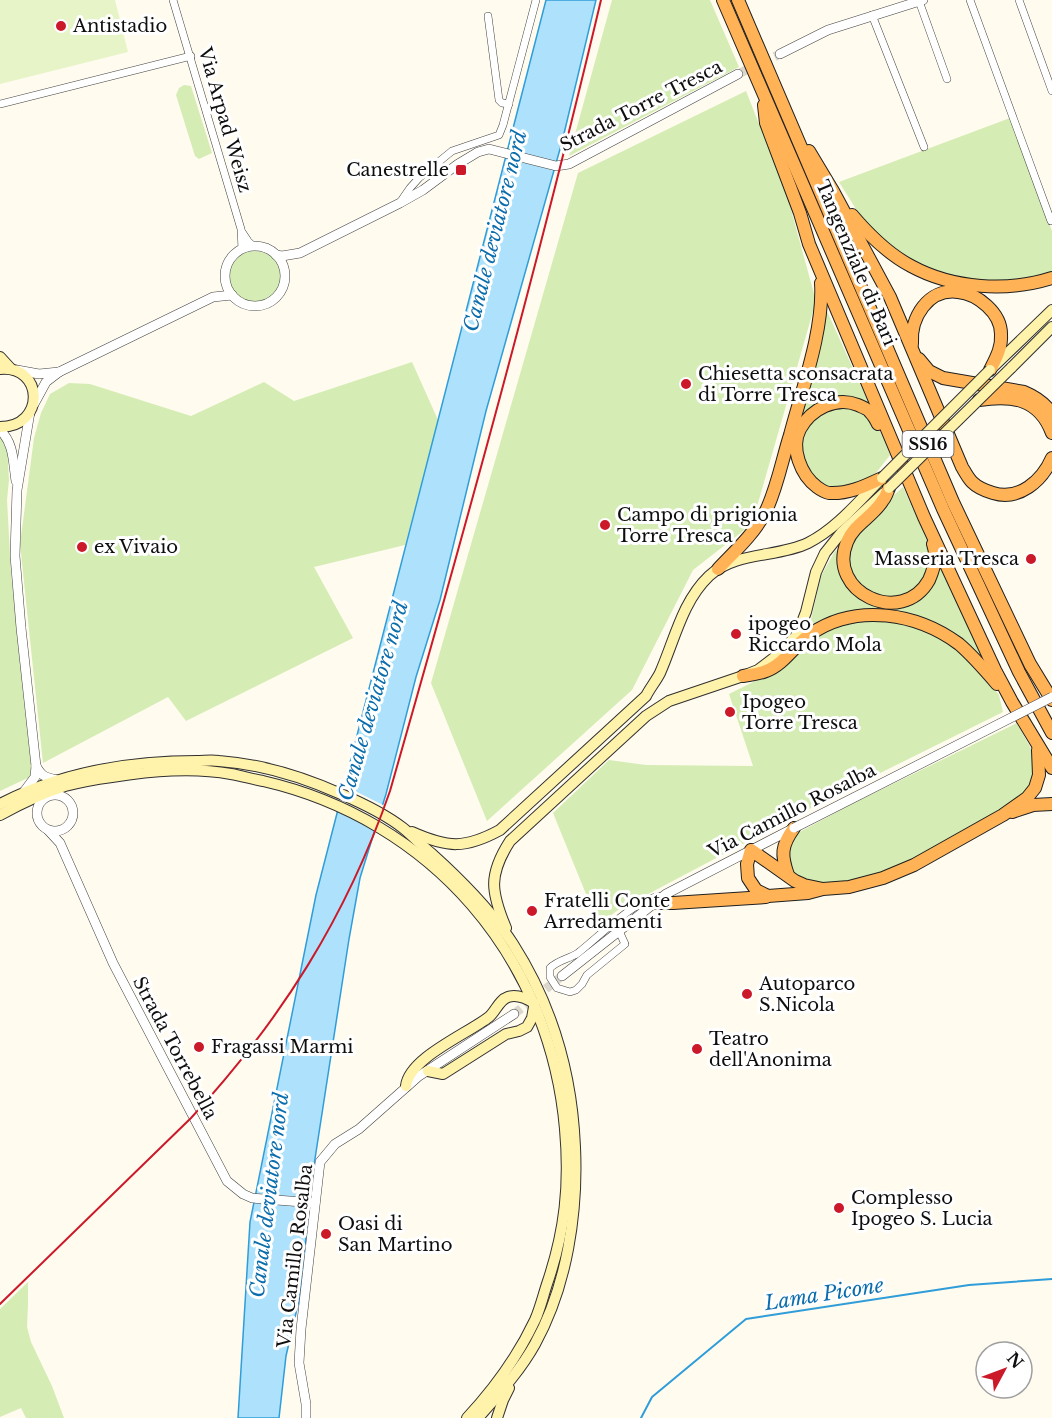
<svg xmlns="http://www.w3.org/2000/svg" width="1052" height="1418" viewBox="0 0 1052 1418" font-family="'Libre Baskerville',serif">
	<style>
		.green { fill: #d5edb4 }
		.pitch { fill: #e6f4c7 }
		.water { fill: #aee2fc; stroke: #2f9dd9; stroke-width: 1.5 }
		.pier { fill: #fffbef }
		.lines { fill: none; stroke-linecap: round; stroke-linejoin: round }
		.stream { stroke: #2f9dd9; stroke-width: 2 }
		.tertiary-tunnel { stroke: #dbd7cd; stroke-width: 9; stroke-dasharray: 9 4.5; stroke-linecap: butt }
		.minor-casing { stroke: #414141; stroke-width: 8 }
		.tertiary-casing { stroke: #414141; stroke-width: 10 }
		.secondary-casing { stroke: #303030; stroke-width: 12 }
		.trunk-casing { stroke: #1f1f1f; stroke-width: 14 }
		.minor { stroke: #fff; stroke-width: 7 }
		.tertiary { stroke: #fff; stroke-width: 9 }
		.secondary { stroke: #fff2aa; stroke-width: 10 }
		.trunk { stroke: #ffb356; stroke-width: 12 }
		.rail { stroke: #cb192a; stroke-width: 2 }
		.tertiary-bridge-casing { stroke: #414141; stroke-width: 10; stroke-linecap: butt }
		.secondary-bridge-casing { stroke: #303030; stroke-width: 12; stroke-linecap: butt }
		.tertiary-bridge { stroke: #fff; stroke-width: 9 }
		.secondary-bridge { stroke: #fff2aa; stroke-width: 10 }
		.poi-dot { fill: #cb192a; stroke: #fff; stroke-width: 2 }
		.labels { text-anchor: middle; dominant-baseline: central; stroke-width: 6; stroke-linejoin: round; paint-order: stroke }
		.shield { fill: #fff; stroke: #565656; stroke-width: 1.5 }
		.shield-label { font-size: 16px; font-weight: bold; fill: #0e0e0e }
		.poi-label { font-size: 18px; fill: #0e0e0e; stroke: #fff; text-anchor: start }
		.street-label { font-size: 18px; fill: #0e0e0e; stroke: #fff }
		.water-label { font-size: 20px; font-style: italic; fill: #0b6dac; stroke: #fff }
	</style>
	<rect width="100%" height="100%" fill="#fffbef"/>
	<g class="green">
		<path d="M612 0H710L739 67 569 156Z"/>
		<path d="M184 85 191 86 212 153 199 159 195 156 176 95 179 88Z"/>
		<path d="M746 91 787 195 816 301 752 524 693 570 632 690 487 821 431 683 578 173Z"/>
		<path d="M1010 118 1052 231V275L1013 282 963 279 936 272 898 254 866 225 839 182Z"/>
		<circle cx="255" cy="277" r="26"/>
		<path d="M826 309 870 406 850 399 797 425Z"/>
		<path d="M412 362 438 420 405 545 314 567 353 638 186 721 168 697 43 763 20 544 34 438 41 413 50 394 69 383 90 384 191 416 264 382 294 401Z"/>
		<path d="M836 408C841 408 846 407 851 408 874 413 883 435 890 455L876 473 864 484 845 490 827 487 813 479 802 462V433L810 420 825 410Z"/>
		<path d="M0 435 7 447 9 480 7 500 11 573 33 771 32 776 0 791Z"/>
		<path d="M903 487 929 545 932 559 928 574 916 590 902 597 888 598 866 592 850 574 848 562 849 543 885 503Z"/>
		<path d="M837 550 840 553 846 581 897 606 938 566H940L987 664 908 615 809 628 821 576 835 551Z"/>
		<path d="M882 619 926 630 957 648 983 673 999 695 1003 712 828 799 635 901 618 910 601 923 597 921 553 813 609 760 646 765 753 766 729 694 769 674 811 638 833 627 858 621Z"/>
		<path d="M1017 723 1034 754V781L1022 797 906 863 882 873 847 882 819 884 807 882 792 873 786 856 794 835 848 806Z"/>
		<path d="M28 1282V1305L27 1327 31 1342 52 1386 64 1418H26L21 1408 0 1417V1309Z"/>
	</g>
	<path class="pitch" d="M0 0H115L128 52 0 84Z"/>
	<path class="water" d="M546 0H596L562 142 486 411 440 600 416 677 386 794 360 878 349 939 310 1191 307 1194 300 1197 299 1210 308 1219 299 1300 286 1356 279 1418H238L250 1222 316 895Z"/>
	<path class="pier" d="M341 784 385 806 377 832 335 809Z"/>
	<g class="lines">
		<path class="stream" d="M641 1418 652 1397 746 1319 969 1285 1052 1279"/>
		<g class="tertiary-tunnel">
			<path d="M738 74 780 54"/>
			<path d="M514 1014 562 976"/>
		</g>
		<defs>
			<g id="minor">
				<path d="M173 0 241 229 242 249"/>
				<path d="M970 0 1051 221"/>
				<path d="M1019 0 1052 91"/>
				<path d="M919 1 947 79"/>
				<path d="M872 15 924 147"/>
				<path d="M488 16 499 100 502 103 509 104"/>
				<path d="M0 104 191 56"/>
				<path d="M401 201 410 188 419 178 452 151 499 135 503 125 536 0"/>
				<path d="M242 232 248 241 253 246"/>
				<path d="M619 931 625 944 587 975 582 984 576 990 570 992 557 988 550 977V968C558 960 569 959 578 953 601 935 630 904 658 896"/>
			</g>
			<g id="tertiary">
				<path d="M780 54 828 30 923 0"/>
				<circle cx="255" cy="276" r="30"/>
				<path d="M276 255 282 256 300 253 400 203 423 190 458 164 478 152 489 149 556 166 569 164 738 74"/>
				<path d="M17 370 39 374 59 372"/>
				<path d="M34 404 46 382 59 372 213 297 232 295"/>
				<path d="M0 430C14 443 13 462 16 481"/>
				<path d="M36 766C42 777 45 777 57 780"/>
				<path d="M23 793 35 777 36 766 21 628 15 556 17 490 30 412"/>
				<circle cx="55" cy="813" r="18"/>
				<path d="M48 830 60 843 113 963 227 1181 243 1194 252 1198 315 1203"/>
				<path d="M562 976 666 894 794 828"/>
				<path d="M306 1418V1404L299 1363 301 1329 320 1162 335 1144 359 1129 419 1076 514 1014"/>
			</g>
			<g id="secondary">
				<path d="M0 357 11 369"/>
				<path d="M992 368 1052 310"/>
				<path d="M1011 368 1052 327"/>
				<path d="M0 369C44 365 46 427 0 427"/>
				<path d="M0 804C62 772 128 761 197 761 204 761 212 760 219 761 261 764 303 777 341 794 362 803 385 814 403 828 413 836 422 846 432 854 462 881 491 910 513 944 552 1005 572 1075 575 1147 578 1213 567 1286 535 1344 520 1371 498 1395 478 1418"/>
				<path d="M0 815C20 804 43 793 65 786 80 782 97 779 112 777 152 771 192 767 231 774 242 776 252 779 263 781 432 820 550 957 565 1129 570 1185 565 1231 547 1284 543 1296 540 1309 535 1320 518 1356 494 1389 467 1418"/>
				<path d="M412 832C448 848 465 849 500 830L646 696C650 688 656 681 660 673 675 639 682 602 709 576 736 551 777 558 808 543 836 529 858 502 880 480"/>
				<path d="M506 928C491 892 488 875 510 841L646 716 669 701 743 676 758 670 779 654 796 636 801 625 806 612 816 572 825 553 841 533 884 493"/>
				<path d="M428 1071 443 1074 506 1034 519 1031 527 1027 532 1018 534 1007"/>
				<path d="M406 1086C409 1058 467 1034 489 1017 496 1011 499 1000 508 997 517 994 526 998 534 1003"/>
				<path d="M497 1418 503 1400 509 1388"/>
			</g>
			<g id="trunk">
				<path d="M723 0 943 509 1019 672 1052 733"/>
				<path d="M738 0 953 502 1030 664 1052 700"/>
				<path d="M764 105 766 123 800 213 809 244 924 517 995 670 1012 702 1052 768"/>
				<path d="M809 151 833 191 890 297 962 467C965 472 968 478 972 482 978 488 986 491 993 493 1019 501 1042 481 1052 458"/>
				<path d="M852 215C869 235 888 254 911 266 953 289 1008 292 1052 278"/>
				<path d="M912 344C910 318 928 288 958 292 978 294 1001 313 1001 334 1002 348 996 358 990 370"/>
				<path d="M919 359 929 371 943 378 1024 392C1036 397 1045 403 1052 414"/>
				<path d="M979 400C1011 395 1039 398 1052 433"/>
				<path d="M878 424C876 420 873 415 870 412 868 409 862 407 858 405 836 396 811 409 800 429 790 448 801 475 817 487 821 490 824 492 829 493 849 494 865 486 882 478"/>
				<path d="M889 488C887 492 886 497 883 500 874 516 854 524 847 542 826 592 902 628 929 580 934 569 937 555 933 544"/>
				<path d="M718 569C735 551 753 535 765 513 777 489 782 460 790 435 802 389 824 330 821 283"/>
				<path d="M743 676C751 675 759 674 766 671 784 665 796 643 812 633 857 603 917 613 959 644 973 656 985 670 997 684"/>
				<path d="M1012 812 1033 805 1052 804"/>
				<path d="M788 875C781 855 781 846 794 828"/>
				<path d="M823 889 804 885 795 881 751 850 747 864 748 878 756 890 768 896 808 893 823 889 849 887 883 878 914 865 1003 815 1027 798 1035 788 1039 775 1038 750"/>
				<path d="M654 903H673L766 897"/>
			</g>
		</defs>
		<use href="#minor" class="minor-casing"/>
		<use href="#tertiary" class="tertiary-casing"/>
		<use href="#secondary" class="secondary-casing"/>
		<use href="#trunk" class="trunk-casing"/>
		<use href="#minor" class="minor"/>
		<use href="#tertiary" class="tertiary"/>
		<use href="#secondary" class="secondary"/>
		<use href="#trunk" class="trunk"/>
		<path class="rail" d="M0 1304 191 1118C281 1020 346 918 390 791 465 529 538 266 601 0"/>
		<defs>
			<path id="tertiary-bridge" d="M794 828 1052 697"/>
			<g id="secondary-bridge">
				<path d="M882 478 990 370"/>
				<path d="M889 488 1011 368"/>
			</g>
		</defs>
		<use href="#tertiary-bridge" class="tertiary-bridge-casing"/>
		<use href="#secondary-bridge" class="secondary-bridge-casing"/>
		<use href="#tertiary-bridge" class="tertiary-bridge"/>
		<use href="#secondary-bridge" class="secondary-bridge"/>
	</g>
	<g class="poi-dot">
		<circle cx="61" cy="26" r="6"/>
		<rect x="455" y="164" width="12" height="12" rx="3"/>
		<circle cx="686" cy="384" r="6"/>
		<circle cx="605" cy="525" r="6"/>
		<circle cx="82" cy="547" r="6"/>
		<circle cx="1031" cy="559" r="6"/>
		<circle cx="736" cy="634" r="6"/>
		<circle cx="730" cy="712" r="6"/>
		<circle cx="532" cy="911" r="6"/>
		<circle cx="747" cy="994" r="6"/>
		<circle cx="199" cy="1047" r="6"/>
		<circle cx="697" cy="1049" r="6"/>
		<circle cx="839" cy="1208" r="6"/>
		<circle cx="326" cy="1234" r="6"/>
	</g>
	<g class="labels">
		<rect class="shield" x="902.5" y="431" width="51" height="26" rx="4.5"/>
		<g class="shield-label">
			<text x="928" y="444">SS16</text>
		</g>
		<g class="poi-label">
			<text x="73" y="26">Antistadio</text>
			<text x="449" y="170" text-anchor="end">Canestrelle</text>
			<text x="698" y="374">Chiesetta sconsacrata<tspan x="698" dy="21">di Torre Tresca</tspan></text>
			<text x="617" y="515">Campo di prigionia<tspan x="617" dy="21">Torre Tresca</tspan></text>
			<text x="94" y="547">ex Vivaio</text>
			<text x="1019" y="559" text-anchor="end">Masseria Tresca</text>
			<text x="748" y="624">ipogeo<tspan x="748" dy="21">Riccardo Mola</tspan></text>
			<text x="742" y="702">Ipogeo<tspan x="742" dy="21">Torre Tresca</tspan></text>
			<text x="544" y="901">Fratelli Conte<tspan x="544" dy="21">Arredamenti</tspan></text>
			<text x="759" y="984">Autoparco<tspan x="759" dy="21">S.Nicola</tspan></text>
			<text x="709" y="1039">Teatro<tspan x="709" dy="21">dell'Anonima</tspan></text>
			<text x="211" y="1047">Fragassi Marmi</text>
			<text x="851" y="1198">Complesso<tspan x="851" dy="21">Ipogeo S. Lucia</tspan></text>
			<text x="338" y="1224">Oasi di<tspan x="338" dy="21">San Martino</tspan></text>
		</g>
		<g class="street-label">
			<text transform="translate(641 106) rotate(-27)">Strada Torre Tresca</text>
			<text transform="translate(225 120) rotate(74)">Via Arpad Weisz</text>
			<text transform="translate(856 263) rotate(67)">Tangenziale di Bari</text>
			<text transform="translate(792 811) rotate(-27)">Via Camillo Rosalba</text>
			<text transform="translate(175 1048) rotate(62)">Strada Torrebella</text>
			<text transform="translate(295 1256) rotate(-83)">Via Camillo Rosalba</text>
		</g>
		<g class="water-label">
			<text transform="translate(495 231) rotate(-76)">Canale deviatore nord</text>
			<text transform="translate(373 701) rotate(-74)">Canale deviatore nord</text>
			<text transform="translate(269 1195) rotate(-83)">Canale deviatore nord</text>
			<text transform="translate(824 1294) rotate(-9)">Lama Picone</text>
		</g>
	</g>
	<g transform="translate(1004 1370) rotate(49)"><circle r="28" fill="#ffffff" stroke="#9f9f9f" stroke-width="1.5"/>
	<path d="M0-4.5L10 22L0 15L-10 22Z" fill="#cb192a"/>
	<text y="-9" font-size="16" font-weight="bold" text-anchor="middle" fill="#0e0e0e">N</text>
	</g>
</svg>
